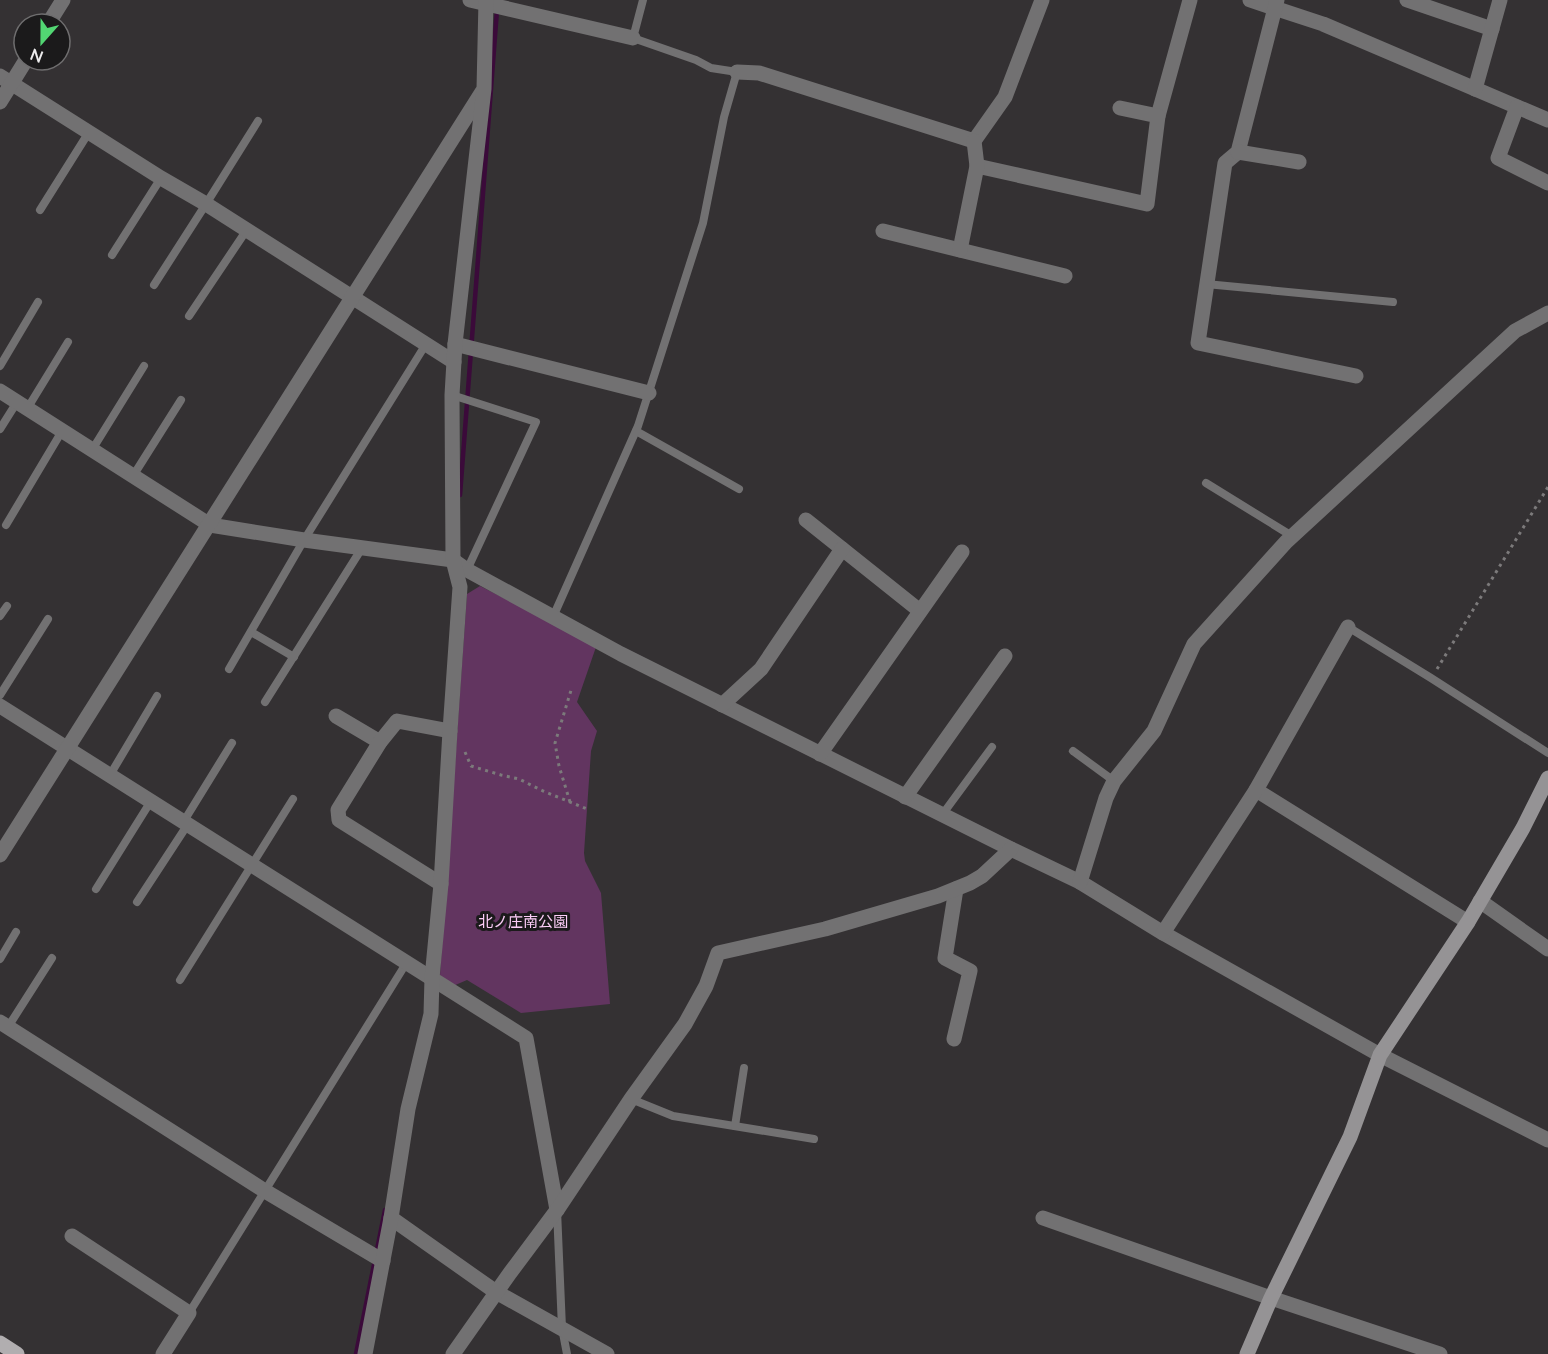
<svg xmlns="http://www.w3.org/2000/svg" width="1548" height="1354" viewBox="0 0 1548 1354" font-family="Lato,'Noto Sans JP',sans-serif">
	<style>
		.green { fill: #623560 }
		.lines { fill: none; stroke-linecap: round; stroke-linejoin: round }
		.stream { stroke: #3b0a3a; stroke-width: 4.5 }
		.path { stroke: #7c7a7b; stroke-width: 3; stroke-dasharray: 3 4.5; stroke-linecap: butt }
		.lane { stroke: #727172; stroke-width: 8 }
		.street { stroke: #727172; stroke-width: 15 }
		.secondary { stroke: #959395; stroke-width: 15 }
		.primary { stroke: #b1aeb0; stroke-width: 15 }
		.labels { text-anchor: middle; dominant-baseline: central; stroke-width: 6; stroke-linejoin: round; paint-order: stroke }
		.park-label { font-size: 15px; fill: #fbccf7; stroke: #1b1a1b }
	</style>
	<rect width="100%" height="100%" fill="#343133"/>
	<path class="green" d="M480 586 527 610 596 647 577 702 597 731 591 751 584 853 585 861 601 893 610 1004 521 1013 467 980 453 986 440 975 467 594Z"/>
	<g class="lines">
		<g class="stream">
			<path d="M460 495 497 10"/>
			<path d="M356 1354 385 1210"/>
		</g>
		<g class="path">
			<path d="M1437 669 1548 487"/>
			<path d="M465 752 471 766 501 775 519 779 543 791 587 809"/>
			<path d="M570 802 559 766 555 743 572 687"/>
		</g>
		<g class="lane">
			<path d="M40 210 89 132"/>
			<path d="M112 255 161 178"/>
			<path d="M1206 284 1393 302"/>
			<path d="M154 285 206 204 258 121"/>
			<path d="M189 316 246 231"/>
			<path d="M0 366 38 302"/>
			<path d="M452 395 536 422 467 570"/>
			<path d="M27 409 68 342"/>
			<path d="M0 429 17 402"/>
			<path d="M636 431 739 489"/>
			<path d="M92 450 144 366"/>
			<path d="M133 476 181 400"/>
			<path d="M1206 483 1292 536"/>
			<path d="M6 525 62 431"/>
			<path d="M0 616 7 606"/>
			<path d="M553 617 638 426 703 223 724 117 737 72 711 68 696 60 633 38 643 0"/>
			<path d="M1348 627 1431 678 1548 753"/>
			<path d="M251 632 294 657"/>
			<path d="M229 669 304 540 426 344"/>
			<path d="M0 695 48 619"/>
			<path d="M265 702 362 548"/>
			<path d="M1073 751 1114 781"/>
			<path d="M110 775 157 696"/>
			<path d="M942 815 992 747"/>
			<path d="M184 821 232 743"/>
			<path d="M96 889 151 801"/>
			<path d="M137 902 188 824"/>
			<path d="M0 959 16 932"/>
			<path d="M180 980 293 799"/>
			<path d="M8 1027 52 958"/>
			<path d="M631 1099 673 1116 814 1139"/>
			<path d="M735 1126 744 1068"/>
			<path d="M557 1210 562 1328 567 1354"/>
			<path d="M189 1313 407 962"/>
		</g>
		<g class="street">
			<path d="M470 0 633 38"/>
			<path d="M1250 0 1323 24 1548 120"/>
			<path d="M1277 0 1238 152 1225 163 1198 343 1356 376"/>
			<path d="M1407 0 1492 29"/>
			<path d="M48 24 63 0"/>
			<path d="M737 72 759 73 974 141 1005 97 1042 0"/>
			<path d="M0 76 161 178 206 204 454 362"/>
			<path d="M1475 89 1500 0"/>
			<path d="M0 102 26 60"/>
			<path d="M1517 107 1498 158 1548 183"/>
			<path d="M1158 116 1190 0"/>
			<path d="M1238 152 1299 162"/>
			<path d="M977 166 1147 204 1158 116 1120 108"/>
			<path d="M883 231 1065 276"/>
			<path d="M960 250 977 166 974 141"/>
			<path d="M455 344 649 393"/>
			<path d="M0 391 210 525 304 540 453 560 467 570 621 654 1011 849 1080 882 1163 933 1380 1055 1548 1140"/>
			<path d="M806 520 920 611"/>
			<path d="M722 705 761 669 842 549"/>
			<path d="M0 706 526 1038 557 1210"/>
			<path d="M336 716 380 742"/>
			<path d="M820 754 962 552"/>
			<path d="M1256 790 1468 922"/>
			<path d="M905 797 1005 656"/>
			<path d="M0 855 482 92"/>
			<path d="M1080 882 1106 798 1114 781 1154 731 1194 644 1286 542 1515 331 1548 313"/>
			<path d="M441 884 339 820 338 810 380 742 397 721 450 731"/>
			<path d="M1480 901 1548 949"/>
			<path d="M1163 933 1256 790 1348 627"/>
			<path d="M0 1022 265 1191 383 1261"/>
			<path d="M954 1039 970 971 945 958 956 889"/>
			<path d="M391 1218 496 1292 607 1354"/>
			<path d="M1043 1218 1271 1298 1440 1354"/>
			<path d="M72 1236 189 1313 163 1354"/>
			<path d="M365 1354 391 1218 408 1109 431 1014 432 978 441 884 450 731 460 587 453 560 452 395 455 344 484 89 486 0"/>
			<path d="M453 1354 510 1273 557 1210 631 1099 685 1024 706 986 718 953 825 929 938 896 970 883 982 876 1011 849"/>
		</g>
		<path class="secondary" d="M1247 1354 1271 1298 1350 1137 1380 1055 1468 922 1523 828 1548 778"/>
		<path class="primary" d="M0 1343 17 1354"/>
	</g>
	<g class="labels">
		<g class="park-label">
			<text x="523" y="921">北ノ庄南公園</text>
		</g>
	</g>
	<g transform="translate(42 42) rotate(201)"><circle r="28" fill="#1b1a1b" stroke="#6f6e6f" stroke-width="1.5"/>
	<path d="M0-4.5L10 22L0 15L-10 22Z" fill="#52d673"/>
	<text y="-9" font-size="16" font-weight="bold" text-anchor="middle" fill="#edeced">N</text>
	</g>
</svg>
